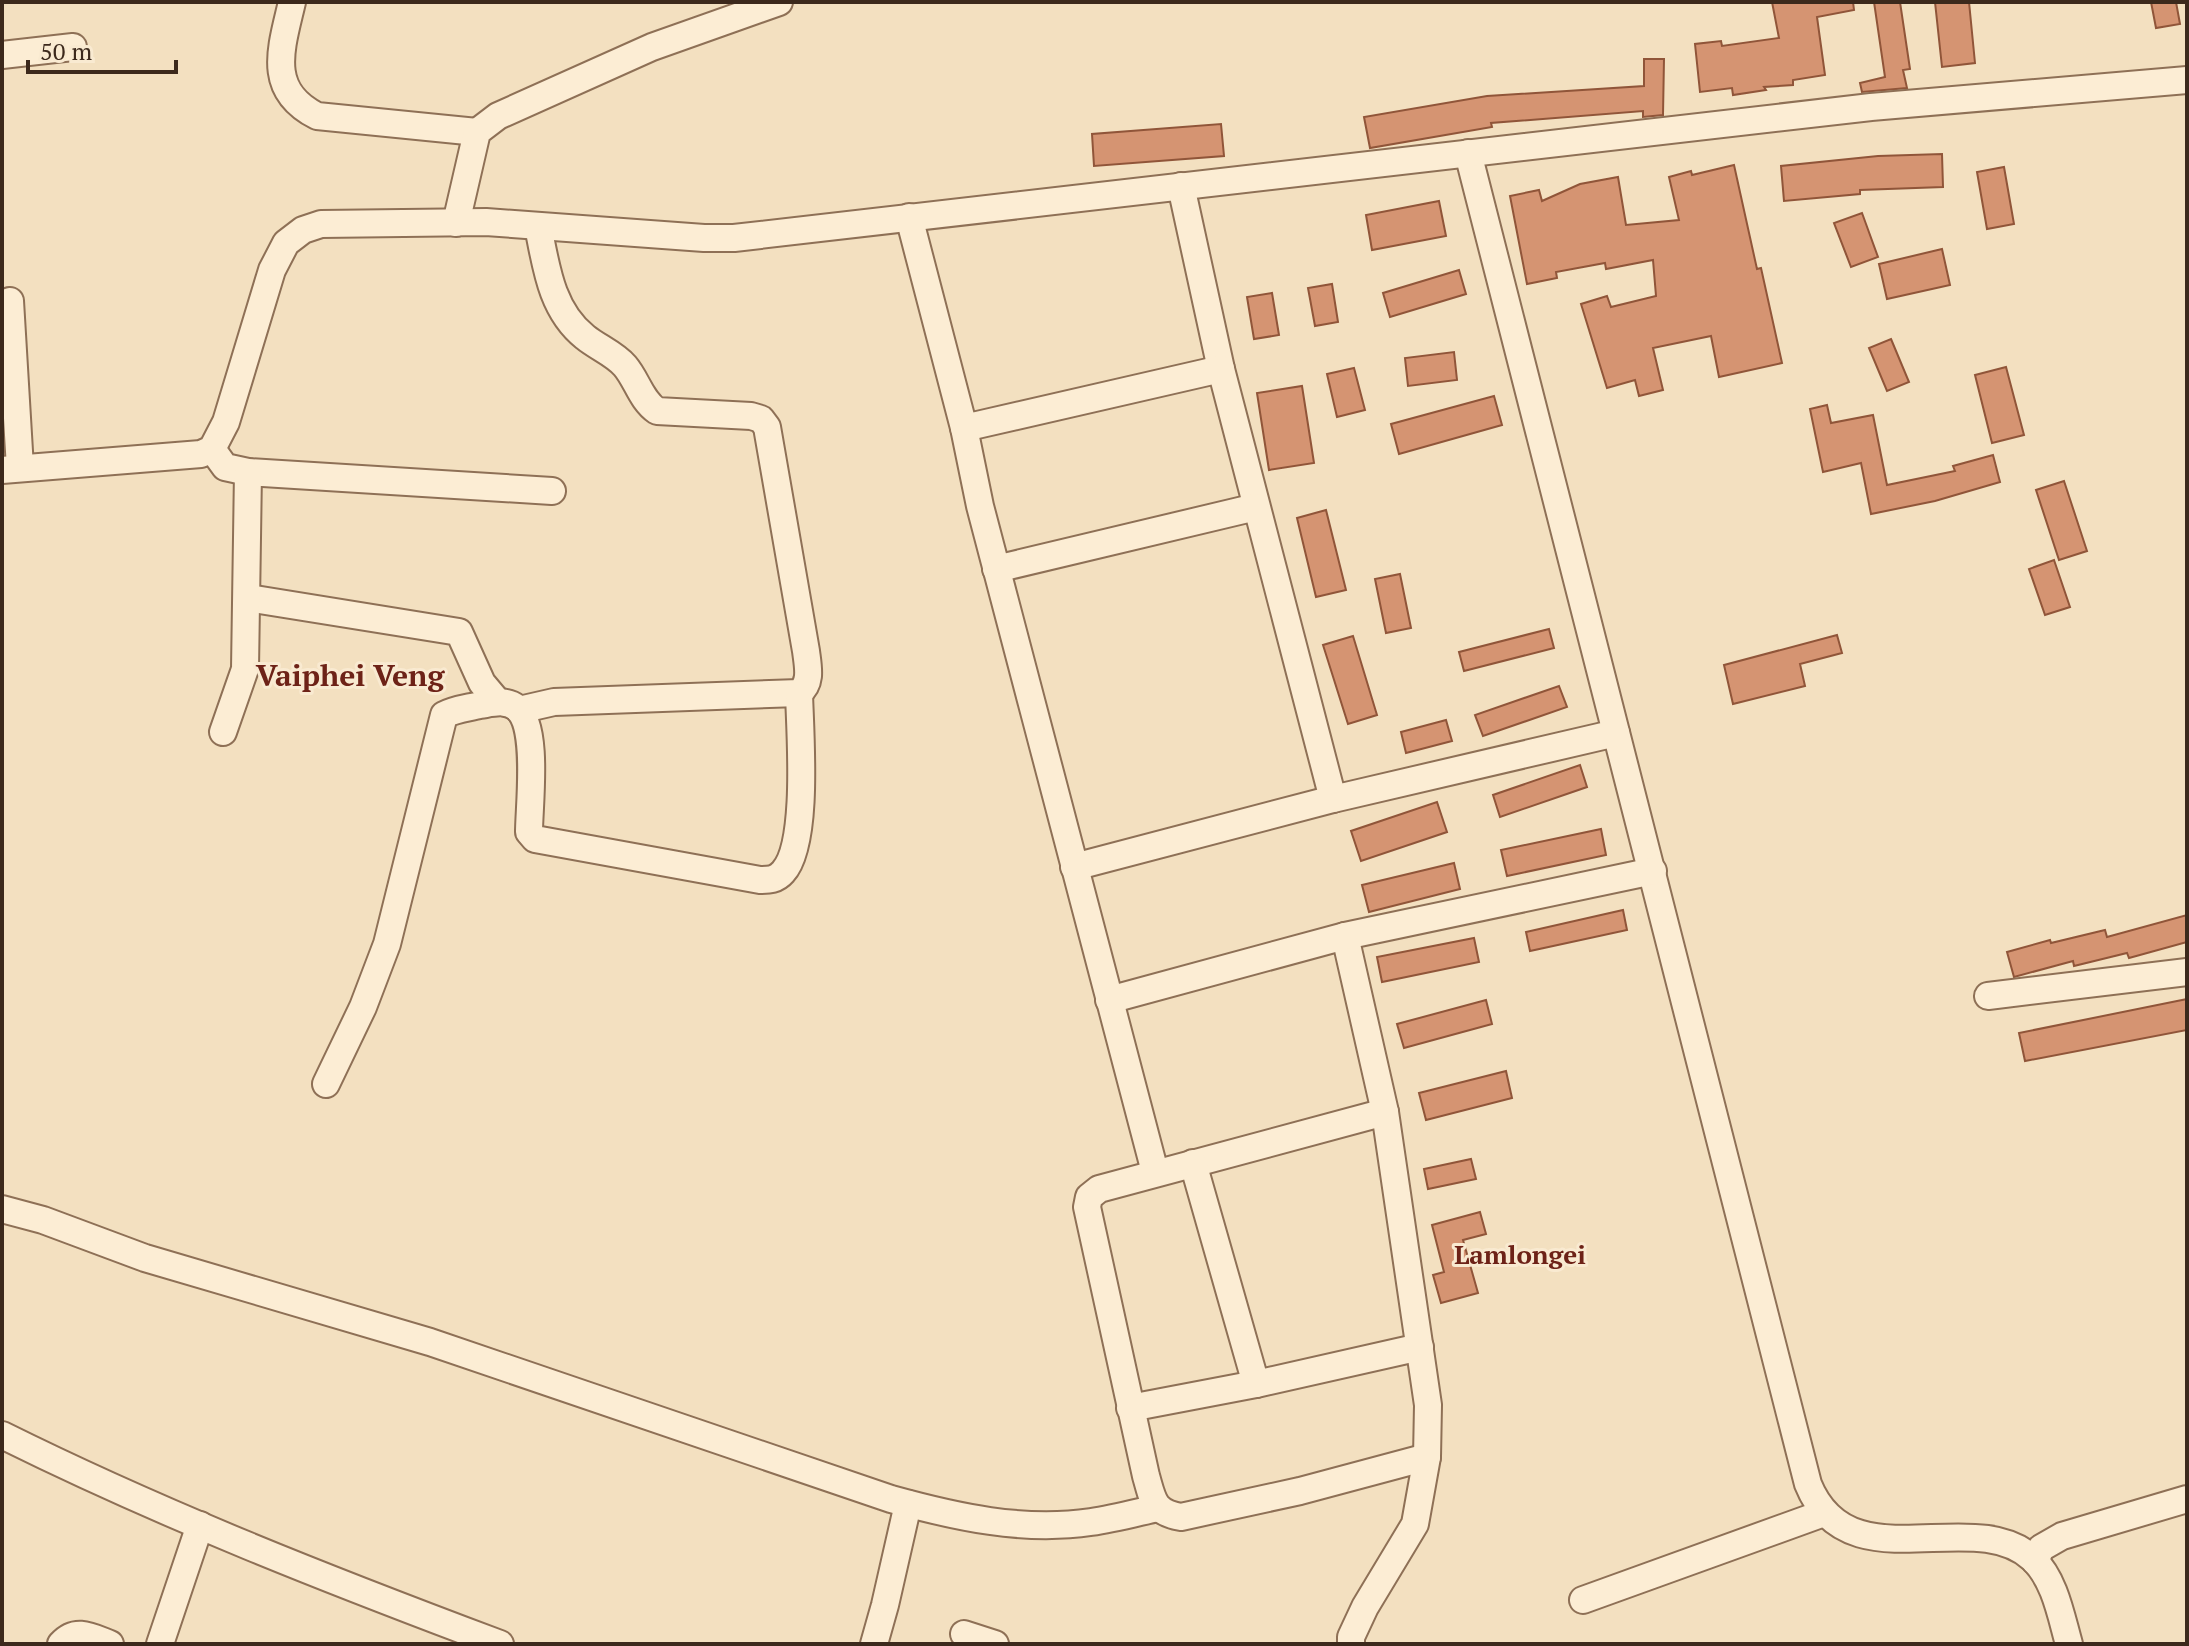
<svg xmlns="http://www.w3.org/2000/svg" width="2189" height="1646" viewBox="0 0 2189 1646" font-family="'PT Serif',serif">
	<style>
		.building { fill: #d59472; stroke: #905539; stroke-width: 2 }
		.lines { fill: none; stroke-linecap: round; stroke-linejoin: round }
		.minor-casing { stroke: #8e7056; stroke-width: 30 }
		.minor { stroke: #fcedd4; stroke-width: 26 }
		.labels { text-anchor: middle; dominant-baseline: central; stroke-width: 6; stroke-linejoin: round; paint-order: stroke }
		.quarter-label { font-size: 26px; font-weight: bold; fill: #6d2217; stroke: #f9ead1 }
		.district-label { font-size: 30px; font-weight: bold; fill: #6d2217; stroke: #f9ead1 }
	</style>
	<rect width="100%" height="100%" fill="#f3e0c0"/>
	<g class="building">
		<path d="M1772 2H1853L1854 10 1817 17 1825 75 1793 80V85L1764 87 1766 90 1733 95 1732 88 1700 92 1695 44 1721 41 1722 46 1779 38Z"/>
		<path d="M1874 2H1900L1910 69 1903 70 1907 88 1862 92 1860 83 1885 77Z"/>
		<path d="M1935 2H1969L1975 63 1942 67Z"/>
		<path d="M2151 2H2176L2180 24 2156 28Z"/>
		<path d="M1644 59H1664L1663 115 1643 117V111L1491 123 1492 127 1370 148 1364 117 1487 96 1644 86Z"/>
		<path d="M1221 124 1224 156 1094 166 1092 134Z"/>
		<path d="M1942 154 1943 187 1860 190V194L1784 201 1781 166 1878 156Z"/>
		<path d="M1734 165 1757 269 1761 268 1782 363 1719 377 1711 336 1653 348 1663 390 1639 396 1635 380 1607 388 1581 304 1607 296 1611 307 1656 296 1653 260 1606 269 1605 263 1556 272 1557 278 1527 284 1510 196 1539 190 1542 201 1580 184 1618 177 1626 225 1679 220 1669 177 1691 171 1692 175Z"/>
		<path d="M2004 167 2014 224 1987 229 1977 172Z"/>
		<path d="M1439 201 1446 236 1372 250 1366 215Z"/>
		<path d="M1862 213 1878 257 1851 267 1834 223Z"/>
		<path d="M1942 249 1950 285 1887 299 1879 264Z"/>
		<path d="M1459 270 1466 294 1390 317 1383 293Z"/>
		<path d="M1332 284 1338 322 1315 326 1308 288Z"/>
		<path d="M1272 293 1279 335 1254 339 1247 297Z"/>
		<path d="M1891 339 1909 382 1887 391 1869 348Z"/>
		<path d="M1454 352 1457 380 1408 386 1405 358Z"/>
		<path d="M2006 367 2024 435 1992 443 1975 375Z"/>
		<path d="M1354 368 1365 410 1337 417 1327 374Z"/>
		<path d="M1302 386 1314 463 1269 470 1257 393Z"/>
		<path d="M1494 396 1502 425 1399 454 1391 424Z"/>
		<path d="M1827 405 1831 423 1873 415 1887 485 1955 471 1953 466 1993 455 2000 482 1935 501 1871 514 1861 463 1823 472 1810 409Z"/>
		<path d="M2064 481 2087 551 2059 560 2036 490Z"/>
		<path d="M1326 510 1346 590 1316 597 1297 518Z"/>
		<path d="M2054 560 2070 607 2045 615 2029 569Z"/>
		<path d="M1400 574 1411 628 1386 633 1375 579Z"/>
		<path d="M1549 629 1554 648 1464 671 1459 652Z"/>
		<path d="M1837 635 1842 653 1800 664 1805 686 1733 704 1724 665Z"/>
		<path d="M1353 636 1377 715 1348 724 1323 645Z"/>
		<path d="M1559 686 1567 707 1483 736 1475 715Z"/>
		<path d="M1446 720 1452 741 1406 753 1401 732Z"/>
		<path d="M1580 765 1587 787 1500 817 1493 795Z"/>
		<path d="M1437 802 1447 832 1361 861 1351 831Z"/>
		<path d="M1601 829 1606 855 1507 876 1501 850Z"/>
		<path d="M1454 863 1460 889 1369 912 1362 885Z"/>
		<path d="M1623 910 1627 930 1530 951 1526 932Z"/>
		<path d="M2187 915V942L2129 958 2127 953 2074 966 2073 961 2014 977 2007 952 2050 940 2051 943 2105 930 2107 937Z"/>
		<path d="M1474 938 1479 962 1382 982 1377 957Z"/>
		<path d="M2187 999V1030L2025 1061 2019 1033Z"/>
		<path d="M1486 1000 1492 1024 1404 1048 1397 1024Z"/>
		<path d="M1506 1071 1512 1098 1426 1120 1419 1093Z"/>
		<path d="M1471 1159 1476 1179 1428 1189 1424 1169Z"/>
		<path d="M1480 1212 1486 1234 1463 1240 1478 1293 1441 1303 1433 1275 1444 1272 1432 1225Z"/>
	</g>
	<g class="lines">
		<defs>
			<g id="minor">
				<path d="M292 2C281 49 266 90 317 116L477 132"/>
				<path d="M2 55 73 47"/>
				<path d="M1468 153 1808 1484C1849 1586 1973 1503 2033 1559 2055 1580 2061 1616 2069 1644"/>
				<path d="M1181 186 1221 369 1333 799"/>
				<path d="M909 217 964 428 980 506 1155 1172"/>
				<path d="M456 223 477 132 498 116 652 47 779 2"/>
				<path d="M10 301 20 468"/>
				<path d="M964 428 1221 369"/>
				<path d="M212 449 225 467 248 472 552 491"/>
				<path d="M2 470 201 454 212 449 226 422 272 270 286 243 303 230 321 224 486 222 704 238H734L1871 107 2187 80"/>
				<path d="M996 569 1256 507"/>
				<path d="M248 598 459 632 482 683 498 702"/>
				<path d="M519 710 554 702 799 693C812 683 808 667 806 651L767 427 761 419 751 416 657 411C641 400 637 380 625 366 615 354 597 347 585 337 551 310 546 266 538 226"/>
				<path d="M223 732 245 669 248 472"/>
				<path d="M1074 867 1333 799 1616 733"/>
				<path d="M1345 936 1385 1112 1428 1405 1427 1457 1415 1524 1365 1607 1351 1637V1644"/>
				<path d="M1988 996 2187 972"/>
				<path d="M1109 1000 1345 936 1653 871"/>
				<path d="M326 1084 363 1007 387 944 444 715C455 709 468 708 480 705 493 703 506 699 517 708 539 727 529 805 529 832L535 839 760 880C769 880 776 880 783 872 809 844 800 733 799 693"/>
				<path d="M1385 1112 1099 1189 1089 1197 1087 1207 1146 1476C1153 1500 1153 1512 1181 1517L1300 1491 1427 1457"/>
				<path d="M1193 1163 1256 1384"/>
				<path d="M2 1209 43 1220 145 1258 430 1342 891 1499C956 1517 1023 1532 1091 1522 1113 1519 1135 1513 1157 1508"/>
				<path d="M1130 1408 1256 1384 1420 1347"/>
				<path d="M2 1435C163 1515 332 1581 500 1644"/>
				<path d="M2035 1561 2041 1548 2062 1536 2187 1499"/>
				<path d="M1583 1600 1824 1513"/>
				<path d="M964 1634 995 1644"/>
				<path d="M61 1644C76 1627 92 1637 110 1644"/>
				<path d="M160 1644 200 1525"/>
				<path d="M874 1644 885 1605 908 1504"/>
			</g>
		</defs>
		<use href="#minor" class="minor-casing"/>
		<use href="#minor" class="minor"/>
	</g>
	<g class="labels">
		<g class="quarter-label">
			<text x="1520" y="1254">Lamlongei</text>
		</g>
		<g class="district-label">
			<text x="350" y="675">Vaiphei Veng</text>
		</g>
	</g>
	<rect width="2189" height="1646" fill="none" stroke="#3c291c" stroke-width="8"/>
	<path d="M28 60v12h148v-12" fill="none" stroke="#3c291c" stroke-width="4"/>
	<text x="40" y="60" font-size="24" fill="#3c291c" stroke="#f9ead1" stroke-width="6" paint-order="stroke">50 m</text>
</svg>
